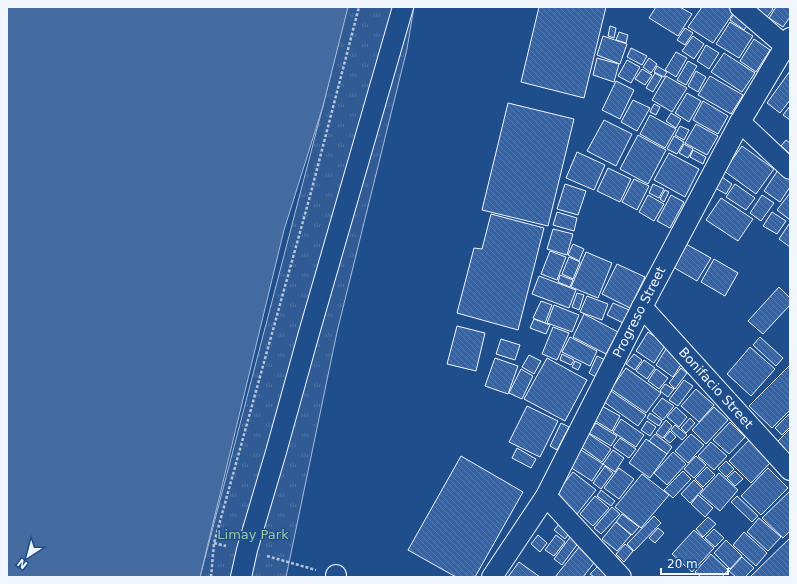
<svg xmlns="http://www.w3.org/2000/svg" width="797" height="584" viewBox="0 0 797 584" font-family="'DejaVu Sans',sans-serif">
	<style>
		.park { fill: url(#park-tufts); stroke: #a8bbd7 }
		.water { fill: #446ba0; stroke: #a8bbd7 }
		.building { fill: url(#building-back-hatch); stroke: #f2f6ff }
		.lines { fill: none; stroke-linecap: round; stroke-linejoin: round }
		.street-casing { stroke: #f2f6ff; stroke-width: 22 }
		.path { stroke: #b3c4dc; stroke-width: 2.5; stroke-dasharray: 3 2; stroke-linecap: butt }
		.street { stroke: #1f4e8c; stroke-width: 20 }
		.labels { text-anchor: middle; dominant-baseline: central; stroke-width: 3; stroke-linejoin: round; paint-order: stroke }
		.street-label { font-size: 13px; fill: #f2f6ff; stroke: #1f4e8c }
		.park-label { font-size: 13px; fill: #97c8a6; stroke: #1f4e8c }
	</style>
	<defs>
		<pattern id="park-tufts" width="24" height="20" patternUnits="userSpaceOnUse"><rect width="24" height="20" fill="#305b95"/><path d="M3 7l-1-3M5 7V3M7 7l1-3M15 17l-1-3M17 17v-4M19 17l1-3" fill="none" stroke="#4e73a5"/></pattern>
		<pattern id="building-back-hatch" width="6" height="6" patternUnits="userSpaceOnUse"><rect width="6" height="6" fill="#3563a3"/><path d="M-1 5l2 2M0 0l6 6M5-1l2 2" fill="none" stroke="#537ab1"/></pattern>
	</defs>
	<rect width="100%" height="100%" fill="#1f4e8c"/>
	<path class="park" d="M347 7H414L407 49 337 332 286 577H200L323 106Z"/>
	<path class="water" d="M7 7H348L323 106 284 230 200 577H7Z"/>
	<g class="building">
		<path d="M539 7H606L584 98 521 82Z"/>
		<path d="M656 7H680L692 14 678 36 649 18Z"/>
		<path d="M702 7H733L736 9 713 43 688 27Z"/>
		<path d="M754 7H771L773 9 767 17Z"/>
		<path d="M776 7H790V17L783 27 769 18Z"/>
		<path d="M735 12 750 22 744 30 730 20Z"/>
		<path d="M730 22 753 36 739 58 716 44Z"/>
		<path d="M610 26 616 28 614 38 608 36Z"/>
		<path d="M685 28 693 33 685 45 677 40Z"/>
		<path d="M619 32 628 35 626 43 616 40Z"/>
		<path d="M603 36 627 44 620 64 597 55Z"/>
		<path d="M693 36 704 44 694 59 682 51Z"/>
		<path d="M754 39 770 50 756 72 740 61Z"/>
		<path d="M706 45 719 53 709 69 697 61Z"/>
		<path d="M631 48 647 56 642 65 627 57Z"/>
		<path d="M676 52 687 58 676 77 665 70Z"/>
		<path d="M724 53 755 73 742 92 711 72Z"/>
		<path d="M597 58 619 64 614 82 593 75Z"/>
		<path d="M649 58 657 64 651 73 643 67Z"/>
		<path d="M627 60 640 67 631 83 618 76Z"/>
		<path d="M688 61 697 66 686 85 677 80Z"/>
		<path d="M657 66 667 72 664 77 654 72Z"/>
		<path d="M642 69 652 75 645 85 635 79Z"/>
		<path d="M696 71 706 77 698 92 688 86Z"/>
		<path d="M790 71V100L780 113 767 103Z"/>
		<path d="M655 73 662 77 653 92 646 88Z"/>
		<path d="M666 76 687 88 672 112 652 100Z"/>
		<path d="M710 76 743 95 731 114 698 95Z"/>
		<path d="M616 81 634 90 620 119 602 110Z"/>
		<path d="M687 93 701 101 689 122 675 113Z"/>
		<path d="M633 100 650 108 637 131 621 122Z"/>
		<path d="M703 101 728 116 718 134 693 120Z"/>
		<path d="M508 103 574 119 548 226 482 210Z"/>
		<path d="M654 104 660 107 656 115 650 112Z"/>
		<path d="M790 106V120L783 115Z"/>
		<path d="M671 113 681 119 676 128 666 121Z"/>
		<path d="M650 115 676 129 665 148 640 134Z"/>
		<path d="M604 120 632 134 616 166 587 151Z"/>
		<path d="M696 124 718 136 707 155 685 143Z"/>
		<path d="M680 126 689 130 684 140 675 135Z"/>
		<path d="M638 135 666 150 648 184 620 169Z"/>
		<path d="M674 136 684 142 677 154 667 149Z"/>
		<path d="M786 140 790 143V154L781 146Z"/>
		<path d="M684 144 693 149 688 158 679 153Z"/>
		<path d="M742 146 774 169 756 194 724 171Z"/>
		<path d="M693 150 706 157 703 164 690 157Z"/>
		<path d="M577 152 605 165 594 190 566 178Z"/>
		<path d="M669 153 699 169 685 197 654 180Z"/>
		<path d="M608 168 631 179 620 202 597 191Z"/>
		<path d="M778 170 790 177V187L780 202 764 191Z"/>
		<path d="M722 177 732 184 726 194 715 188Z"/>
		<path d="M634 179 649 186 637 210 622 202Z"/>
		<path d="M565 184 586 191 578 215 557 209Z"/>
		<path d="M653 184 664 189 659 198 649 193Z"/>
		<path d="M735 184 755 198 746 210 726 197Z"/>
		<path d="M665 190 669 192 664 202 660 199Z"/>
		<path d="M790 193V220L777 210Z"/>
		<path d="M648 195 664 204 654 221 639 212Z"/>
		<path d="M671 195 684 202 670 228 657 221Z"/>
		<path d="M762 195 774 203 761 221 750 213Z"/>
		<path d="M721 198 753 219 738 241 706 220Z"/>
		<path d="M557 212 577 218 574 231 553 225Z"/>
		<path d="M772 212 786 221 777 234 763 226Z"/>
		<path d="M491 214 544 228 518 330 457 313 474 248 482 249Z"/>
		<path d="M789 224 790 225V247L779 239Z"/>
		<path d="M553 229 573 234 567 255 547 249Z"/>
		<path d="M573 244 584 249 579 261 568 255Z"/>
		<path d="M686 244 711 258 697 281 673 267Z"/>
		<path d="M550 251 566 257 557 280 541 274Z"/>
		<path d="M586 252 612 263 598 298 571 287Z"/>
		<path d="M569 257 580 262 573 279 562 274Z"/>
		<path d="M714 259 738 273 725 296 701 282Z"/>
		<path d="M617 264 645 277 630 308 602 294Z"/>
		<path d="M560 275 573 280 570 287 558 282Z"/>
		<path d="M539 276 576 290 569 308 532 294Z"/>
		<path d="M779 287 790 298V305L763 334 748 321Z"/>
		<path d="M577 293 584 295 579 310 572 307Z"/>
		<path d="M587 296 608 304 602 320 580 312Z"/>
		<path d="M541 301 552 305 545 323 533 318Z"/>
		<path d="M613 303 629 310 623 323 607 315Z"/>
		<path d="M554 305 579 315 572 332 547 323Z"/>
		<path d="M584 314 618 332 606 354 573 337Z"/>
		<path d="M534 319 550 325 546 334 530 328Z"/>
		<path d="M457 326 485 333 476 371 447 364Z"/>
		<path d="M553 327 569 333 557 360 542 354Z"/>
		<path d="M648 332 666 344 654 363 636 351Z"/>
		<path d="M570 337 597 351 590 366 562 352Z"/>
		<path d="M760 337 783 358 776 366 753 345Z"/>
		<path d="M501 339 520 345 515 360 496 354Z"/>
		<path d="M750 347 775 369 751 396 727 374Z"/>
		<path d="M666 349 684 360 673 377 656 365Z"/>
		<path d="M562 354 574 360 571 365 560 360Z"/>
		<path d="M634 354 642 360 635 370 626 364Z"/>
		<path d="M529 355 541 361 534 374 522 367Z"/>
		<path d="M597 356 605 360 596 377 589 373Z"/>
		<path d="M495 358 518 366 508 394 485 386Z"/>
		<path d="M547 358 587 380 565 421 524 399Z"/>
		<path d="M644 360 655 368 647 379 636 371Z"/>
		<path d="M575 361 581 364 578 370 572 367Z"/>
		<path d="M790 365V410L772 428 749 406Z"/>
		<path d="M626 368 661 393 646 413 611 389Z"/>
		<path d="M681 368 687 373 675 389 669 383Z"/>
		<path d="M521 369 533 376 522 399 509 393Z"/>
		<path d="M656 369 668 378 659 389 648 381Z"/>
		<path d="M684 380 693 386 678 406 669 400Z"/>
		<path d="M665 384 674 389 668 397 660 391Z"/>
		<path d="M696 389 714 405 699 422 681 406Z"/>
		<path d="M611 391 646 415 638 426 604 402Z"/>
		<path d="M662 398 674 406 663 420 652 411Z"/>
		<path d="M527 406 558 421 540 457 509 442Z"/>
		<path d="M602 406 620 416 612 431 594 420Z"/>
		<path d="M676 407 687 417 679 427 667 417Z"/>
		<path d="M714 407 728 420 706 444 692 430Z"/>
		<path d="M650 413 662 421 659 426 647 418Z"/>
		<path d="M790 413V427L782 435 775 428Z"/>
		<path d="M690 418 695 423 686 433 681 428Z"/>
		<path d="M621 419 644 435 636 447 613 432Z"/>
		<path d="M666 420 672 426 663 438 656 433Z"/>
		<path d="M647 421 656 427 650 436 641 430Z"/>
		<path d="M730 422 745 437 729 454 713 440Z"/>
		<path d="M561 423 569 427 557 450 550 446Z"/>
		<path d="M596 423 617 436 611 446 589 433Z"/>
		<path d="M675 425 687 435 682 440 671 430Z"/>
		<path d="M790 429V453L788 455 777 442Z"/>
		<path d="M670 431 676 437 670 443 664 438Z"/>
		<path d="M589 434 611 449 602 462 581 447Z"/>
		<path d="M655 434 672 447 667 454 649 441Z"/>
		<path d="M691 434 704 445 688 463 675 451Z"/>
		<path d="M620 438 636 449 629 458 613 447Z"/>
		<path d="M646 439 667 454 650 478 629 463Z"/>
		<path d="M749 440 771 462 751 483 729 461Z"/>
		<path d="M711 442 727 456 714 470 698 456Z"/>
		<path d="M517 448 536 459 531 468 512 458Z"/>
		<path d="M581 450 603 464 592 481 570 467Z"/>
		<path d="M613 450 624 458 615 472 603 464Z"/>
		<path d="M673 452 686 464 667 485 654 473Z"/>
		<path d="M461 456 523 492 475 577H456L408 550Z"/>
		<path d="M696 456 706 465 694 478 684 469Z"/>
		<path d="M726 461 734 469 726 477 718 469Z"/>
		<path d="M605 466 613 473 601 489 593 483Z"/>
		<path d="M707 467 715 475 703 487 695 479Z"/>
		<path d="M619 468 634 479 619 499 604 488Z"/>
		<path d="M768 468 788 488 761 515 741 496Z"/>
		<path d="M683 471 691 479 673 498 664 490Z"/>
		<path d="M735 471 743 479 735 486 727 478Z"/>
		<path d="M573 472 596 490 577 514 554 496Z"/>
		<path d="M719 473 738 490 720 511 700 494Z"/>
		<path d="M642 474 669 495 641 528 615 507Z"/>
		<path d="M694 480 703 489 690 503 681 494Z"/>
		<path d="M601 490 615 501 611 506 597 496Z"/>
		<path d="M790 491V531L783 538 762 518Z"/>
		<path d="M698 495 713 508 705 517 691 504Z"/>
		<path d="M595 496 609 508 593 526 580 514Z"/>
		<path d="M737 496 758 516 752 522 731 502Z"/>
		<path d="M612 507 620 514 601 534 594 528Z"/>
		<path d="M622 514 639 527 632 535 616 522Z"/>
		<path d="M654 516 661 523 634 551 627 544Z"/>
		<path d="M708 517 716 524 703 537 696 529Z"/>
		<path d="M759 518 781 537 768 551 747 532Z"/>
		<path d="M616 522 631 535 617 551 602 539Z"/>
		<path d="M560 523 571 531 565 539 554 530Z"/>
		<path d="M658 528 664 533 655 543 649 538Z"/>
		<path d="M714 529 724 538 715 547 705 538Z"/>
		<path d="M694 530 714 548 692 572 672 554Z"/>
		<path d="M744 532 767 553 756 566 733 545Z"/>
		<path d="M538 535 547 543 540 552 531 544Z"/>
		<path d="M556 535 565 542 554 556 545 550Z"/>
		<path d="M571 536 579 542 562 565 554 559Z"/>
		<path d="M790 538V577H750Z"/>
		<path d="M726 540 742 556 730 569 714 553Z"/>
		<path d="M625 544 633 551 624 562 616 554Z"/>
		<path d="M580 546 597 559 583 577H555Z"/>
		<path d="M711 554 728 570 722 577H701L695 572Z"/>
		<path d="M742 557 754 568 745 577H736L729 571Z"/>
		<path d="M519 562 540 577H508Z"/>
		<path d="M598 566 608 576 607 577H594L590 574Z"/>
	</g>
	<g class="lines">
		<defs>
			<g id="street">
				<path d="M740 7 790 50"/>
				<path d="M740 122 790 169"/>
				<path d="M642 307 790 470"/>
				<path d="M546 496 621 577"/>
				<path d="M241 577 247 550 276 452 309 333 403 7"/>
				<path d="M336 577V575"/>
				<path d="M492 577 546 496 642 307 740 122 790 38"/>
			</g>
		</defs>
		<use href="#street" class="street-casing"/>
		<g class="path">
			<path d="M214 543 226 546"/>
			<path d="M267 556 316 570"/>
			<path d="M211 577 214 543 310 196 359 7"/>
		</g>
		<use href="#street" class="street"/>
	</g>
	<g class="labels">
		<g class="street-label">
			<text transform="translate(639 312) rotate(-63)">Progreso Street</text>
			<text transform="translate(716 388) rotate(48)">Bonifacio Street</text>
		</g>
		<g class="park-label">
			<text x="253" y="534">Limay Park</text>
		</g>
	</g>
	<rect width="797" height="584" fill="none" stroke="#f2f6ff" stroke-width="16"/>
	<g transform="translate(28 556) rotate(216)" stroke="#1f4e8c" stroke-width="3" paint-order="stroke">
	<path d="M0-3L7 15L0 10L-7 15Z" fill="#f2f6ff"/>
	<text y="-6" font-size="11" font-weight="bold" text-anchor="middle" fill="#f2f6ff">N</text>
	</g>
	<path d="M661 568v6h67v-6" fill="none" stroke="#f2f6ff" stroke-width="2"/>
	<text x="667" y="568" font-size="12" fill="#f2f6ff" stroke="#1f4e8c" stroke-width="3" paint-order="stroke">20 m</text>
</svg>
